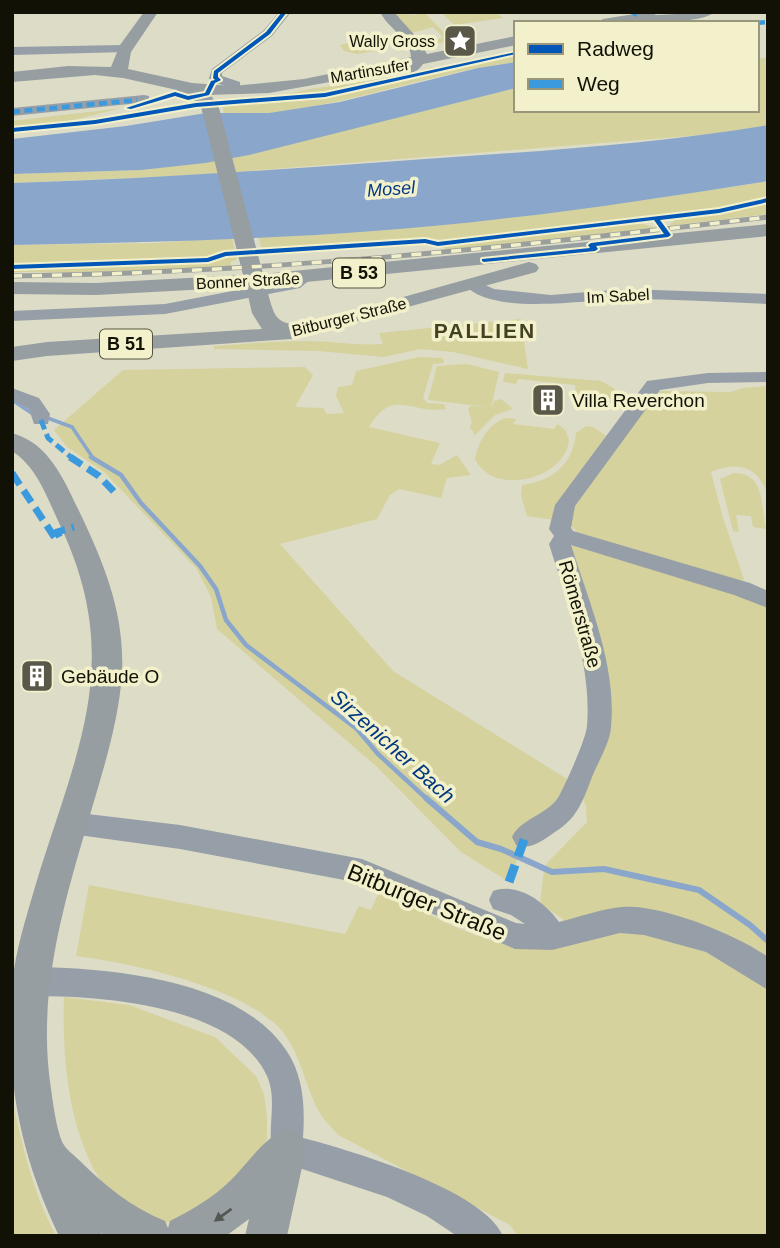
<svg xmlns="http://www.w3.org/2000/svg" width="780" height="1248" viewBox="0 0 780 1248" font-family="Arial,sans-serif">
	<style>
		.green { fill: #d5d29e }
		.water { fill: #8aa7cb }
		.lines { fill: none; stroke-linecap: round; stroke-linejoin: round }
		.stream-far2 { stroke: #8aa7cb; stroke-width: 3.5 }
		.stream-far1 { stroke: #8aa7cb; stroke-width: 4.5 }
		.stream { stroke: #8aa7cb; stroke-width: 6 }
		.minor { fill: #969fa8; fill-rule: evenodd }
		.major { fill: #969ea2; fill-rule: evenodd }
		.rail-casing { stroke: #9b9f9c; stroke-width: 5 }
		.rail { stroke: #f2f1cc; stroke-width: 3.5; stroke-dasharray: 10; stroke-linecap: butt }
		.quiet-far3 { stroke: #3a9add; stroke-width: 4.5; stroke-dasharray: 8 4.5; stroke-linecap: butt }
		.quiet-far2 { stroke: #3a9add; stroke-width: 5; stroke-dasharray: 10 5; stroke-linecap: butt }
		.quiet-far1 { stroke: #3a9add; stroke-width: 7; stroke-dasharray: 14 7; stroke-linecap: butt }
		.quiet { stroke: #3a9add; stroke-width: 9; stroke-dasharray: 18 9; stroke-linecap: butt }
		.cycleway-casing { stroke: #f2f1cc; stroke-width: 4 }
		.cycleway { fill: #0057b8; fill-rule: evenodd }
		.oneway { fill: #545854 }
		.labels { text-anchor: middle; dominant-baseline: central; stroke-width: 7; stroke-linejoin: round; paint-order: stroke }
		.far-poi-label { font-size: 16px; fill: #121105; stroke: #f2f1cc; text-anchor: end }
		.far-street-label { font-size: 16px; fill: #121105; stroke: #f2f1cc }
		.far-water-label { font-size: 18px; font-style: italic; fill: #01377f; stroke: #f2f1cc }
		.shield { fill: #f2f1cc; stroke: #555441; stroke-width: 2 }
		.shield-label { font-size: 18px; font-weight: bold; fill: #121105 }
		.poi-label { font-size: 19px; fill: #121105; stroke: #f2f1cc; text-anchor: start }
		.street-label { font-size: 19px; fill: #121105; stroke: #f2f1cc }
		.far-district-label { font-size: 21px; font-weight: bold; letter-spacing: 2px; fill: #434122; stroke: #f2f1cc }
		.water-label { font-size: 21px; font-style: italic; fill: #01377f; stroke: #f2f1cc }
		.near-street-label { font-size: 23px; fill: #121105; stroke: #f2f1cc }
	</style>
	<rect width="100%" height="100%" fill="#dddcc7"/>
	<g class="green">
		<path d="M424 12 452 41 432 44 429 40 441 39 442 36 433 27 412 33 395 13 416 15V13Z"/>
		<path d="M441 12H496L503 18 454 25Z"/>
		<path d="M375 38 386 49 357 54 344 51 340 45Z"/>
		<path d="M516 54V62C444 71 375 96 304 108 278 112 251 117 224 114L222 103 298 99 344 92Z"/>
		<path d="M757 58H768V125L715 134 198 175 12 183V174L141 170 225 159 516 88V110H757Z"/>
		<path d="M433 67 435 68C379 83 323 98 265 99L310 89 406 75Z"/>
		<path d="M122 108 65 122 12 128V121Z"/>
		<path d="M768 181V199L718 209 439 242 426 239 262 249 258 236C432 228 596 209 768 181Z"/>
		<path d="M768 202V214L669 226 677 217 724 213Z"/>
		<path d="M637 222 656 228 448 251 441 246Z"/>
		<path d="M232 237 237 259 231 262 230 267 123 273 12 272V245L157 243Z"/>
		<path d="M521 319 528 369 453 352 420 349 384 357 318 351 214 349V346C245 344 276 341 307 341 334 341 354 346 383 344L379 333Z"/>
		<path d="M419 357 443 358 444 363 433 364 423 398 427 403 444 404 446 409C410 414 393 387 369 427L440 443 431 464 439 465 457 455 471 475 447 478 441 498 399 489 390 495 377 519 280 544 393 671 572 782 525 837 509 882 461 852 376 766 217 629 211 597 196 568 104 472 67 447 54 430 123 370 305 367 313 375 295 407 323 408 327 414 344 413 336 396 338 387 352 385 356 371Z"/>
		<path d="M467 364 499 372 491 408 494 401 501 399 513 409 495 415 475 435 470 427 472 422 468 410 470 406 488 407 428 400 437 366Z"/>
		<path d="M505 373 601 381 615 389 613 399 576 395 575 385 518 379 516 384 503 382Z"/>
		<path d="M768 386V495C758 466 738 461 711 472L723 518 744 579 740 583 579 534 569 524 570 510 657 391 731 392 743 388Z"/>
		<path d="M506 418 516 419 513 424 554 429 558 424 566 431 569 440C565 480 493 497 475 459 478 442 489 423 506 418Z"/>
		<path d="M586 426 593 427 608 437 554 520 527 516 521 496 522 485C553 481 573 464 576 433Z"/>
		<path d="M733 473C766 473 760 504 766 529L753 527 751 516 736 515 739 532 733 531 720 479Z"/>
		<path d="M566 536 768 600V1236H518L510 1225 338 1135C333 1128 325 1122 321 1115 307 1092 303 1064 289 1041 261 990 131 963 76 956L89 885 345 934 359 906 371 910 380 889C461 930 513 967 606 935L552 937 563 919 540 904 544 869 548 862 587 822 586 806 579 790 608 724Z"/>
		<path d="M64 997 129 1005 215 1037 256 1076 264 1094 267 1117V1138L261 1158 180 1222C173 1222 165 1223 158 1222 149 1220 109 1193 104 1186 68 1133 62 1058 64 997Z"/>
		<path d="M12 1099C24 1150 31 1188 56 1236H12Z"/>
	</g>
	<g class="water">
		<path d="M516 62V88L249 155 205 163 141 170 12 174V139L126 126 206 113H269L340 102 478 68Z"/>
		<path d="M768 125V181C679 195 589 209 500 219 338 238 175 242 12 245V183C150 179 287 169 425 159 539 151 655 144 768 125Z"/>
	</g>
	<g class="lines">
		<g class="stream-far2">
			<path d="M12 400 33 414"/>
			<path d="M45 417 72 427 93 458"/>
		</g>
		<path class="stream-far1" d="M91 457 121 475 141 503 200 566 216 589 226 620 246 645 357 729 378 754 428 800"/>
		<path class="stream" d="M426 798 477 842 501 849 552 872 604 869 699 890 750 925 768 941"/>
		<g class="minor">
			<path d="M279 12H291L272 36 222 73V76L240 82V88L235 89 210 81 209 78 212 69 264 30Z"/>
			<path d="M123 45 127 46V52L12 55V47Z"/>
			<path d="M144 95 149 96V102L12 116V108Z"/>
			<path d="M304 273 312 278 300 288 165 314 12 321V311L165 304 289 280Z"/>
			<path d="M472 279 494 289 551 295 625 289 768 294V304C721 302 674 299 627 299 587 299 491 317 464 284Z"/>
			<path d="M768 372V382L708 383 660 390 575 506 571 528 573 531 750 583 768 591V608L734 595 571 545C589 602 617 666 611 727 610 743 598 762 592 777 584 798 578 817 558 830 544 839 532 851 516 845L512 837C521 818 548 815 559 796 566 783 586 739 587 726 592 664 567 602 549 544L554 536 549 529 555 505 647 381 708 373Z"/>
			<path d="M12 388 39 398 50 414 48 424H34L29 409 12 400Z"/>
			<path d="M71 812 180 825 362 859 516 923 525 924 511 915 493 909 489 900 493 891C517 882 545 902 559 922 580 917 600 909 622 907 659 903 738 935 768 957V990L706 952 644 935 620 933 552 950 515 949 360 883 180 849 71 834 62 831 58 823 62 815Z"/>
			<path d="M42 967C118 969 240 981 286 1050 304 1076 305 1108 303 1138 350 1150 484 1190 503 1236H457L427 1216 387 1197 275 1160C264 1134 279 1103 267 1076 233 1001 82 993 12 997V969Z"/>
		</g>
		<g class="major">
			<path d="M144 12H158L131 52 128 69 192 83 233 86 304 79 411 57C411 40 388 28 380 12H394L419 40 427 54 516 36V45L423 64C418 72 407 77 397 74L396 70 269 93 207 95 212 97 219 108 263 274 768 224V236L266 286C275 318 274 327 310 323L529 262 536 264 539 268 536 272 291 339 47 356 12 361V347L47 342 262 329 252 313 246 287 96 295 12 294V282L96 283 243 275 200 103 178 94 177 90 123 78 95 75 12 82V72L68 66 111 67 120 45Z"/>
			<path d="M647 12 657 15 715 12C698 26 621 23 596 23L603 19Z"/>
			<path d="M12 433C49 443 64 480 79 511 104 563 125 614 122 673 119 719 105 764 92 808 65 900 36 991 51 1089 53 1103 57 1134 64 1145 67 1150 75 1156 79 1160 105 1186 131 1207 165 1221L168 1228 170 1221C192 1210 212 1198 230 1181 248 1164 262 1139 286 1129L300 1135 306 1149 287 1236H245L249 1219 226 1236H105L101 1233 102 1236H59C19 1152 5 1077 12 985 15 952 26 918 35 887 75 753 126 664 60 525 47 498 38 468 12 451Z"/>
		</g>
		<defs>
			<path id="rail" d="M12 276C266 273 516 247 768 217"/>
		</defs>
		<use href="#rail" class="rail-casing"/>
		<use href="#rail" class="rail"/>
		<g class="quiet-far3">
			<path d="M632 12 637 15"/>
			<path d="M757 23 768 22"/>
			<path d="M12 112 137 100"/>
		</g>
		<path class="quiet-far2" d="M41 420 48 438 72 458"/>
		<g class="quiet-far1">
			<path d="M70 457 99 476 118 496"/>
			<path d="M12 473 55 538H60L57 532 74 527"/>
		</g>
		<path class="quiet" d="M509 882 525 837"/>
		<defs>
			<g id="cycleway">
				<path d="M282 12H287L270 34 218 73V77L221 80 215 83 209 95 188 100 175 96 131 109 126 108 175 92 188 96 205 93 211 81 215 80 213 78 214 71 266 32Z"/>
				<path d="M516 52V54L325 97 196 107 95 124 12 132V128L95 120 196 103 325 93Z"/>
				<path d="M768 198V202L719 213 660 220 671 235 668 237 596 246 598 249 595 251 484 262 482 261V259L590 248 588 245 591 243 664 234 654 220 438 246 425 243 226 256 208 262 12 269V265L207 258 225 252 425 239 438 242 719 209Z"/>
			</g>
		</defs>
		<use href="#cycleway" class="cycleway-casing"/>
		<use href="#cycleway" class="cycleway"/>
	</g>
	<defs><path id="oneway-solid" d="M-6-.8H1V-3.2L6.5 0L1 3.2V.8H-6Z" transform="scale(1.75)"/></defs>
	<use class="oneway" href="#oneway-solid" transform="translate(223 1215) rotate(144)"/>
	<defs>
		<symbol id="sight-square" viewBox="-11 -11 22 22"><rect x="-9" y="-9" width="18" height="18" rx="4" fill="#595849" stroke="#f2f1cc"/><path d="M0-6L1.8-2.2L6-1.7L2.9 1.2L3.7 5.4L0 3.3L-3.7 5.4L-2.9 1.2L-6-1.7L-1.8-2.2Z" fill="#fff"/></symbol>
		<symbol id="building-square" viewBox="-11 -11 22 22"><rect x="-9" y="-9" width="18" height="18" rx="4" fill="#595849" stroke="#f2f1cc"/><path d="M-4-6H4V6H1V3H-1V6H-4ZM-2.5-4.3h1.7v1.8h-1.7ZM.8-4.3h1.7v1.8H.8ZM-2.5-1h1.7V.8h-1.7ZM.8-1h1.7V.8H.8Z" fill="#fff"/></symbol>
	</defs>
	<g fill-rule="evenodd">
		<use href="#sight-square" x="441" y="22" width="38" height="38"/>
		<use href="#building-square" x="529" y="381" width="38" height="38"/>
		<use href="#building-square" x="18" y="657" width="38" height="38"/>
	</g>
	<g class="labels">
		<g class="far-poi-label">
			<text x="435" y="41">Wally Gross</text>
		</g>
		<g class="far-street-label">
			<text transform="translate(370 71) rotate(-10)">Martinsufer</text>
			<text transform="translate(248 281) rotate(-3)">Bonner Straße</text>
			<text transform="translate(618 296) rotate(-3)">Im Sabel</text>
			<text transform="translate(349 317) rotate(-14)">Bitburger Straße</text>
		</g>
		<g class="far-water-label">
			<text transform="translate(391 189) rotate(-4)">Mosel</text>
		</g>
		<g class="shield">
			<rect x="333" y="258.5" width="52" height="29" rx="5"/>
			<rect x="100" y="329.5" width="52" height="29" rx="5"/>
		</g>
		<g class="shield-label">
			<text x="359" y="273">B 53</text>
			<text x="126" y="344">B 51</text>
		</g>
		<g class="poi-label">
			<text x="572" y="400">Villa Reverchon</text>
			<text x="61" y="676">Gebäude O</text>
		</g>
		<g class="street-label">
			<text transform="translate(580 614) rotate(74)">Römerstraße</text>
		</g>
		<g class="far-district-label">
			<text x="485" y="330">PALLIEN</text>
		</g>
		<g class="water-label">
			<text transform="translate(393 746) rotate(42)">Sirzenicher Bach</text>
		</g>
		<g class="near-street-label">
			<text transform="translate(427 902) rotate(22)">Bitburger Straße</text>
		</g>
	</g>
	<rect width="780" height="1248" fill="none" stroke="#121105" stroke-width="28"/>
	<rect x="514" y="21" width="245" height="91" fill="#f2f1cc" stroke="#98977c" stroke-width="2"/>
	<rect x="528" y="44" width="35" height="10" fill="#0057b8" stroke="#98977c" stroke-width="2"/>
	<text x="577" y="56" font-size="21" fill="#121105">Radweg</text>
	<rect x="528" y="79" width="35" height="10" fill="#3a9add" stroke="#98977c" stroke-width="2"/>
	<text x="577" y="91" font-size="21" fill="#121105">Weg</text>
</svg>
